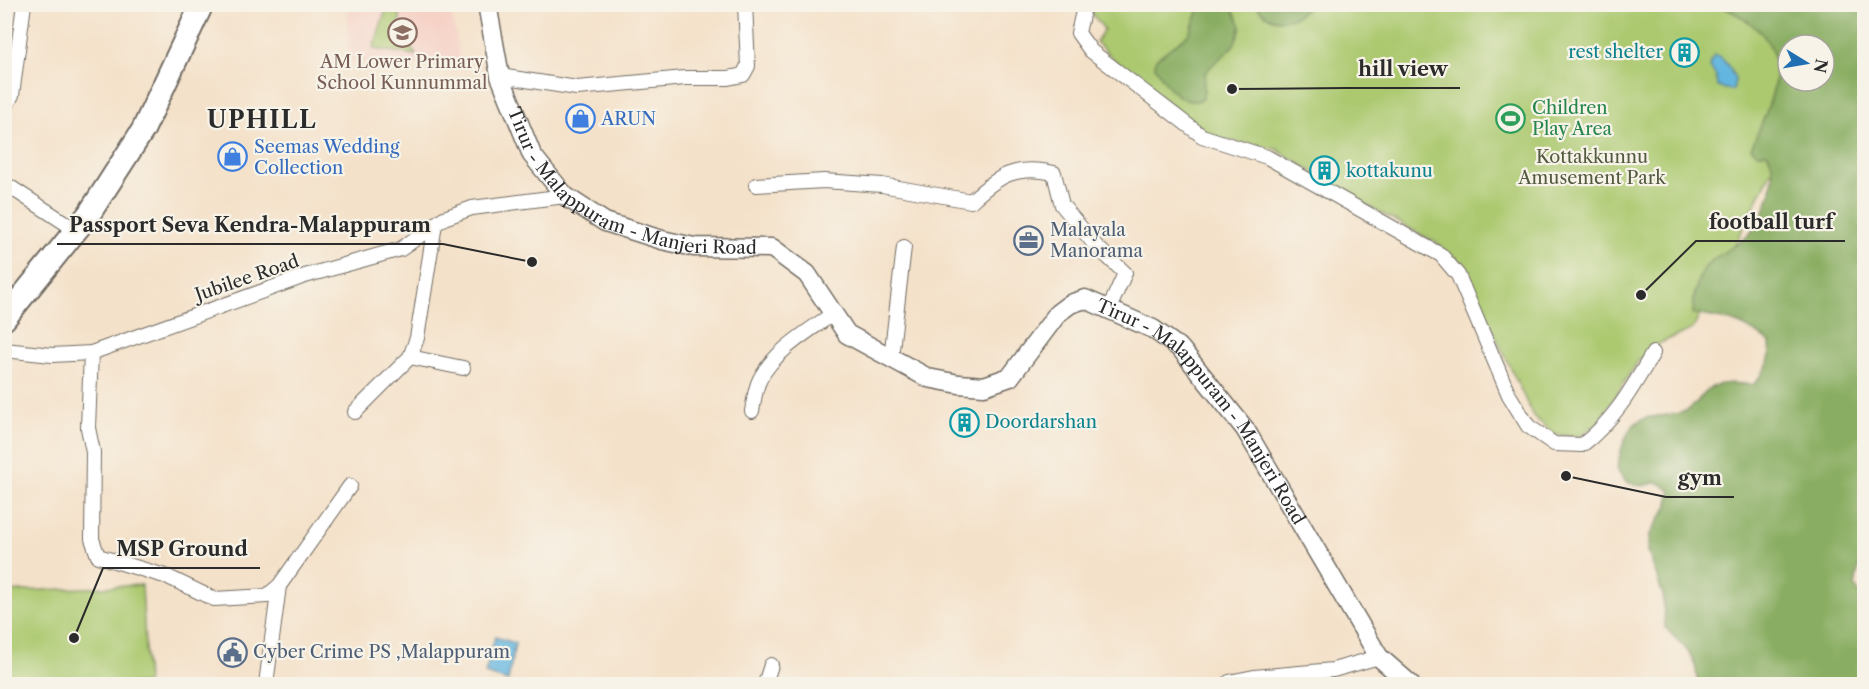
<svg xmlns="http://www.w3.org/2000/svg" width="1869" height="689" viewBox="0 0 1869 689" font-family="'Libre Caslon Text',serif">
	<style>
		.built { fill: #f6d1c6 }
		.green { fill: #acc970; stroke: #6c7a4e; stroke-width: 1.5 }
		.forest { fill: #89ad62; stroke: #5a6c46; stroke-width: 1.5; fill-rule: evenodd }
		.water { fill: #64b6df; stroke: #487085; stroke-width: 1.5 }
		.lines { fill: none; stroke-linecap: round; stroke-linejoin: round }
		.minor-casing { stroke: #716b62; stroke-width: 16 }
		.secondary-casing { stroke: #716b62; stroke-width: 21 }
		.trunk-casing { stroke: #716b62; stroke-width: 26 }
		.minor { stroke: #fff; stroke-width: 14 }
		.secondary { stroke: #fff; stroke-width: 18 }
		.trunk { stroke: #fff; stroke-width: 22 }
		.labels { text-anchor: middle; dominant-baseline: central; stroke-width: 4.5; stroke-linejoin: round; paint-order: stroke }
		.culture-label { font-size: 18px; fill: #0d838f; stroke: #f7f3e8; text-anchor: start }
		.education-label { font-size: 18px; fill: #785e54; stroke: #f7f3e8 }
		.leisure-label { font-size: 18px; fill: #27864d; stroke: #f7f3e8; text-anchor: start }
		.shop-label { font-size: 18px; fill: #366cbe; stroke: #f7f3e8; text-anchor: start }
		.park-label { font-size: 18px; fill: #525a40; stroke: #f7f3e8 }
		.street-label { font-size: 18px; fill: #2b2b2b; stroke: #f7f3e8 }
		.service-label { font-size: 18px; fill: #4e5e75; stroke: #f7f3e8; text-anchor: start }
		.district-label { font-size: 24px; font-weight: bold; letter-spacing: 1.5px; fill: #2b2b2b; stroke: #f7f3e8 }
		.leader { fill: none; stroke: #2b2b2b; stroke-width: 2 }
		.callout-dot { fill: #2b2b2b; stroke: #f7f3e8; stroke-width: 2 }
		.callout-label { font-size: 20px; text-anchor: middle; font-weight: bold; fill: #2b2b2b; stroke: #f7f3e8; stroke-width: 4.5; stroke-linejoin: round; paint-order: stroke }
	</style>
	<rect width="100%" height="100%" fill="#f7f3e8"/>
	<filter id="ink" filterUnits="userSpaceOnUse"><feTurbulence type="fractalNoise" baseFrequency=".0167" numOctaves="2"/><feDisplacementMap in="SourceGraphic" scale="12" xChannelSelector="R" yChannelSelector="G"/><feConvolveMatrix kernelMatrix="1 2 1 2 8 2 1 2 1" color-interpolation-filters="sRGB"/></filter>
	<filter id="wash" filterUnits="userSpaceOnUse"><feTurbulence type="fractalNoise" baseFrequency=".008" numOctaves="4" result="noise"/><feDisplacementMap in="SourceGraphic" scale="24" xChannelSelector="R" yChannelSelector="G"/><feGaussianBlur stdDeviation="1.35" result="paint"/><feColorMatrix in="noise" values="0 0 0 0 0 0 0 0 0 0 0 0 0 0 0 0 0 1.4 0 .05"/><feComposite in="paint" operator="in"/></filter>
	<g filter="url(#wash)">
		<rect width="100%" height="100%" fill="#f4e1c9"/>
		<path class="built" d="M348 5H450L461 66 347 62Z"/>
		<g class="green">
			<path d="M1085 5H1751L1788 45V81L1801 112 1693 329 1660 343 1639 360 1597 424 1579 436 1555 435 1533 416 1463 267 1437 243 1359 201 1276 149 1213 138 1122 67 1096 42 1104 29Z"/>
			<path d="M387 7 400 13V30L416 55 373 49Z"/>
			<path d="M142 585 147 684H5V592Z"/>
		</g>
		<g class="forest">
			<path d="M1201 5H1231L1241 26C1233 58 1221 51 1205 74L1203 99C1181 109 1165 83 1155 67L1156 59 1189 34Z"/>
			<path d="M1256 5H1310C1293 23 1272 27 1256 5Z"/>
			<path d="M1718 5H1864V542L1855 586 1864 602V684H1697C1698 653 1683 648 1665 627L1663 595 1648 551 1650 534 1667 508 1671 491 1658 482 1642 486 1626 482 1617 469C1620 454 1623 437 1634 425 1646 412 1669 418 1683 412 1694 408 1697 401 1704 393 1715 380 1738 383 1753 385 1765 371 1772 362 1770 343 1742 321 1727 319 1693 314 1693 297 1696 279 1707 265 1718 253 1734 248 1745 238 1765 222 1782 174 1767 153H1758L1751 148C1781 82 1797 39 1718 5ZM1788 45H1824V81H1788Z"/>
		</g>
		<g class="water">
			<path d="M1714 56C1726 58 1730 69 1735 79L1733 90 1717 87 1716 76 1709 66Z"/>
			<path d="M495 637 515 643 508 681 485 674Z"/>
		</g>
	</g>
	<g filter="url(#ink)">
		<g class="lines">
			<defs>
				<g id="minor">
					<path d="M1078 4 1083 11 1078 33 1091 51 1202 136 1267 157 1441 255 1458 275 1509 395 1528 426 1554 444 1582 445C1614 421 1633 387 1653 353"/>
					<path d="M500 76 577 88 685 78H728L743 75 748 66 745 4"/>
					<path d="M4 110 12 95 24 4"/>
					<path d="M4 183 76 230"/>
					<path d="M756 185 824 181 882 185 971 201C998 176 1016 164 1054 173L1062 205 1096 246 1125 273 1109 309"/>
					<path d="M4 350 52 355 91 353 305 276 401 249 444 218 472 208 565 196"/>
					<path d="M91 353 88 428 93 452 92 539 98 556 168 577 214 599 267 596 279 586 350 486"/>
					<path d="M410 357 463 368"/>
					<path d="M891 358 904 247"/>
					<path d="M752 411C754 401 755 388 760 379 774 351 809 331 834 313"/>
					<path d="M355 412 410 357 417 338 435 224"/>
					<path d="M1229 682 1254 677 1333 670 1379 657"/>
					<path d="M266 684 279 586"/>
					<path d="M765 684 771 665"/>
				</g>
				<g id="secondary">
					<path id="s1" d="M487 4 500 76 532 155 565 196 605 222 662 240 694 247 772 248 807 274 847 334 928 378 959 384 984 386 1010 377 1058 313 1070 304 1085 299 1153 329 1181 349 1245 429 1379 657 1410 684"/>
				</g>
				<path id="trunk" d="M4 319 89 214 143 130 202 4"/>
			</defs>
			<use href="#minor" class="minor-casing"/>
			<use href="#secondary" class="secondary-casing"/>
			<use href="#trunk" class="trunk-casing"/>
			<use href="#minor" class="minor"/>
			<use href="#secondary" class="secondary"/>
			<use href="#trunk" class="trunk"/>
		</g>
	</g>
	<defs>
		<symbol id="school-ring" viewBox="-11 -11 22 22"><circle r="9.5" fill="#f7f3e8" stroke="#8d6e63" stroke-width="1.5"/><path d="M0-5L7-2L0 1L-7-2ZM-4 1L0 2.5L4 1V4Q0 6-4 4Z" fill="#8d6e63"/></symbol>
		<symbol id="building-ring" viewBox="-11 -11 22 22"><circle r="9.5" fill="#f7f3e8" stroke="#0f9aa8" stroke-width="1.5"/><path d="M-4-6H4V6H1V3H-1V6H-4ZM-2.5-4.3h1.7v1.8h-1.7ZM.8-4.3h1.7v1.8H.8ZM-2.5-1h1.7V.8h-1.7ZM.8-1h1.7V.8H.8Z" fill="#0f9aa8"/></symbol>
		<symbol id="stadium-ring" viewBox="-11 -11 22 22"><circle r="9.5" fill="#f7f3e8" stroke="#2e9e5b" stroke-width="1.5"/><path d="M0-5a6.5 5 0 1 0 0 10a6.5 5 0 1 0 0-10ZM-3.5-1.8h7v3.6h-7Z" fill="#2e9e5b"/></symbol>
		<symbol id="shop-ring" viewBox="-11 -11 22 22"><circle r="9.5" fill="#f7f3e8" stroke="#3f7fe0" stroke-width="1.5"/><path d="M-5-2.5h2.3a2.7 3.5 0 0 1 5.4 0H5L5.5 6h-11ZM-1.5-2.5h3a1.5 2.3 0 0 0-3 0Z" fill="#3f7fe0"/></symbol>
		<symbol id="office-ring" viewBox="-11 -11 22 22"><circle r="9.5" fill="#f7f3e8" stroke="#5c6f8a" stroke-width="1.5"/><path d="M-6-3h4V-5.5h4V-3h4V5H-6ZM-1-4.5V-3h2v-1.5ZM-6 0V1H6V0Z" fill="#5c6f8a"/></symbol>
		<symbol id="civic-ring" viewBox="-11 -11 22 22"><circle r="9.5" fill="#f7f3e8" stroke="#5c6f8a" stroke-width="1.5"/><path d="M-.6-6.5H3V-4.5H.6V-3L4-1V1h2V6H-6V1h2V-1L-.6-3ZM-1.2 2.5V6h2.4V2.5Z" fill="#5c6f8a"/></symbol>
	</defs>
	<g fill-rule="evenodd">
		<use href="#school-ring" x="386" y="16" width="33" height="33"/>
		<use href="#building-ring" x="1668" y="36" width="33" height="33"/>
		<use href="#stadium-ring" x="1494" y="102" width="33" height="33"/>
		<use href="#shop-ring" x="564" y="102" width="33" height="33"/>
		<use href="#shop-ring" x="216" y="140" width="33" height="33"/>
		<use href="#building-ring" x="1308" y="154" width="33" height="33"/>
		<use href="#office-ring" x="1012" y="224" width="33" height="33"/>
		<use href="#building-ring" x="948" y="406" width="33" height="33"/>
		<use href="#civic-ring" x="216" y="636" width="33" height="33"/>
	</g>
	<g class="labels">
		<g class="culture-label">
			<text x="1663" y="52" text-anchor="end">rest shelter</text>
			<text x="1346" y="171">kottakunu</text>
			<text x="985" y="422">Doordarshan</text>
		</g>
		<g class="education-label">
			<text x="402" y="62">AM Lower Primary<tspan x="402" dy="21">School Kunnummal</tspan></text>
		</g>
		<g class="leisure-label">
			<text x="1532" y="108">Children<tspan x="1532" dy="21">Play Area</tspan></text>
		</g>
		<g class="shop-label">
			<text x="601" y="119">ARUN</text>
			<text x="254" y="147">Seemas Wedding<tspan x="254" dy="21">Collection</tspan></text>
		</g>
		<g class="park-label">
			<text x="1592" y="157">Kottakkunnu<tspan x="1592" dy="21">Amusement Park</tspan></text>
		</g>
		<g class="street-label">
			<text stroke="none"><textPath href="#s1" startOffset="261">Tirur - Malappuram - Manjeri Road</textPath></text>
			<text transform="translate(247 278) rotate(-19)">Jubilee Road</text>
			<text stroke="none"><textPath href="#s1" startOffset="999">Tirur - Malappuram - Manjeri Road</textPath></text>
		</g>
		<g class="service-label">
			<text x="1050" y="230">Malayala<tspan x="1050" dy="21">Manorama</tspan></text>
			<text x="253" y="652">Cyber Crime PS ,Malappuram</text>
		</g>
		<g class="district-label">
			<text x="262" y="119">UPHILL</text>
		</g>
	</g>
	<path class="leader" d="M1232 89L1346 88H1460M1641 295L1696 241H1845M532 262L443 244H57M1566 476L1666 497H1734M74 638L103 568H260"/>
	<g class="callout-dot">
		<circle cx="1232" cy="89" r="6"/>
		<circle cx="1641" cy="295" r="6"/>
		<circle cx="532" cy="262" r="6"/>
		<circle cx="1566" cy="476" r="6"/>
		<circle cx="74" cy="638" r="6"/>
	</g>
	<g class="callout-label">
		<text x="1403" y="76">hill view</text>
		<text x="1771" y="229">football turf</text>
		<text x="250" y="232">Passport Seva Kendra-Malappuram</text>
		<text x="1700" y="485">gym</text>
		<text x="182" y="556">MSP Ground</text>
	</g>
	<rect width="1869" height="689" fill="none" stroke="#f7f3e8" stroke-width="24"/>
	<g transform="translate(1806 63) rotate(101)"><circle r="28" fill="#f7f3e8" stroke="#a5a39c" stroke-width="1.5"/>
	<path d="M0-4.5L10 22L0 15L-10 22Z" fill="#1f6fb2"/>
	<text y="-9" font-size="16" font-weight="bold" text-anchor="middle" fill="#2b2b2b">N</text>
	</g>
</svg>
